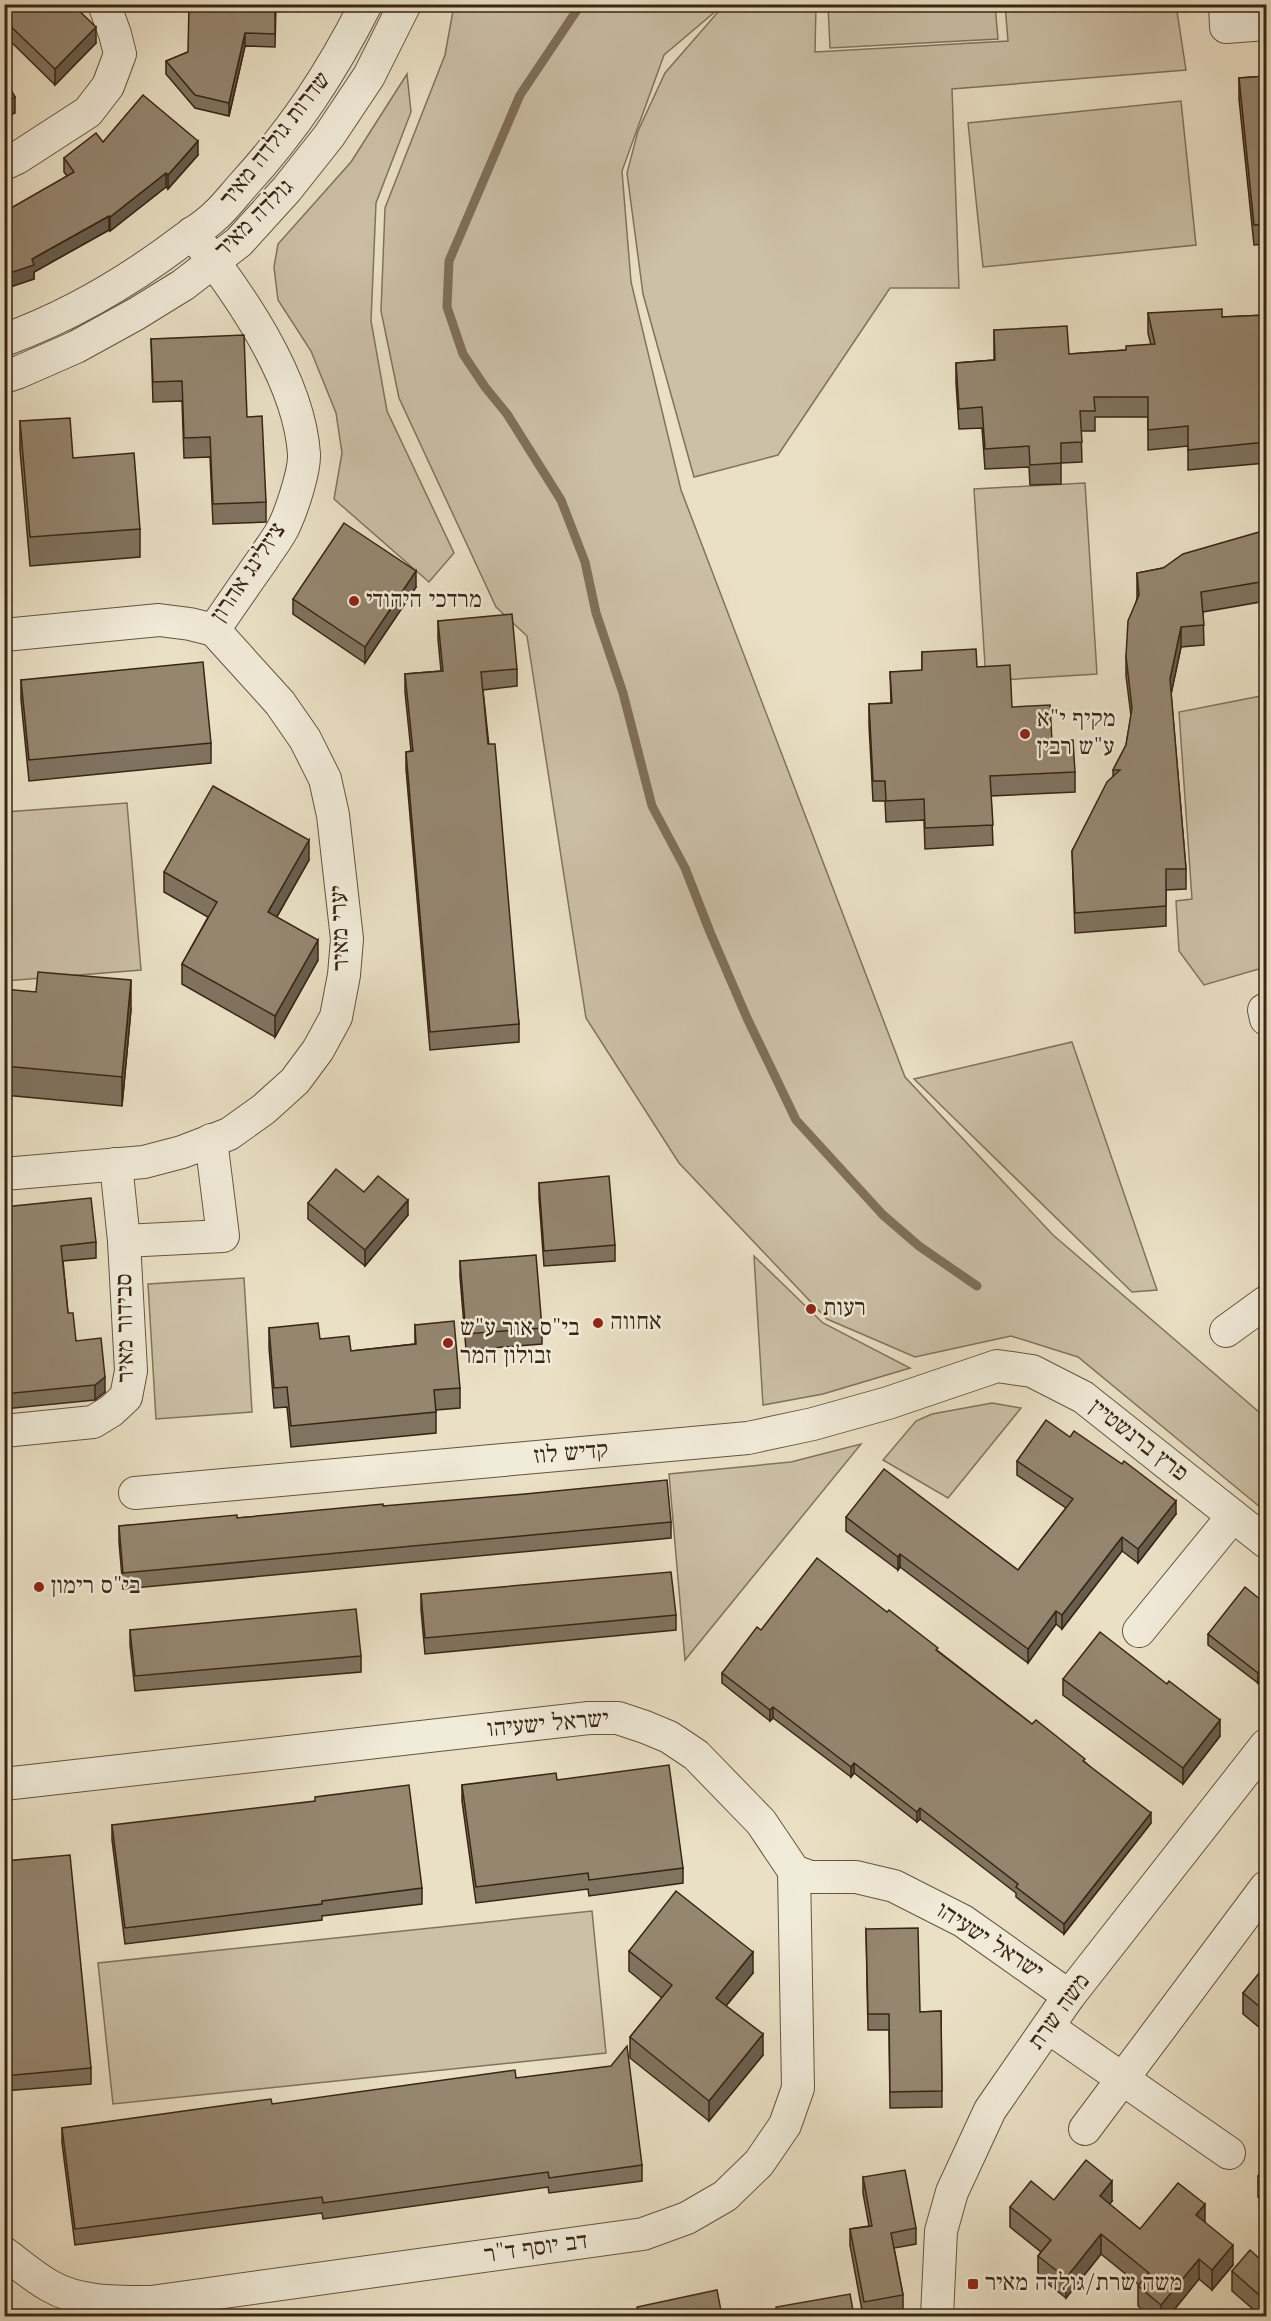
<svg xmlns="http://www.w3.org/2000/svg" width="1271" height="2321" viewBox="0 0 1271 2321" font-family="'Old Standard TT','Frank Ruhl Libre',serif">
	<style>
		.green { fill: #ccc0a7; stroke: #82725e; stroke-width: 1.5 }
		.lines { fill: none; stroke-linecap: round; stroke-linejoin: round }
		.stream { stroke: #7f6f5a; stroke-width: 9 }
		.minor-casing { stroke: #655440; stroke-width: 34 }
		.minor { stroke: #f1ebd9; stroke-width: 32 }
		.wall { fill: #807360; stroke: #392514; stroke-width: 1.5 }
		.shaded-wall { fill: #685e4e; stroke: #392514; stroke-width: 1.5 }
		.building { fill: #958670; stroke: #392514; stroke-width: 1.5 }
		.poi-dot { fill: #8f2418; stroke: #f1ebd9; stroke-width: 2 }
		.labels { text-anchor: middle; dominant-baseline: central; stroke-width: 5; stroke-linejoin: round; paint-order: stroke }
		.street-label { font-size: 24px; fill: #392514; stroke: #f1ebd9 }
		.poi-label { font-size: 24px; fill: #392514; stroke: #f1ebd9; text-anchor: start }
	</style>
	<rect width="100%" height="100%" fill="#eae0c5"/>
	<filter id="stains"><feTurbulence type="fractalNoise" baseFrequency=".00333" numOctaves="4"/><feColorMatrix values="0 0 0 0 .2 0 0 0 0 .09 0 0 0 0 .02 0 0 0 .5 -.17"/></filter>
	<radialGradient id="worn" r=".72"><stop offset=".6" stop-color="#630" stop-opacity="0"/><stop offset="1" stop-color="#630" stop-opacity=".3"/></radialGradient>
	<g class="green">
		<path d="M454 5H723L664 55 622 171 631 282 681 490 905 1077 1053 1235 1266 1418V1512L1078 1357 1011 1336 915 1357 827 1319 679 1163 586 1018 527 636 496 607 399 398 381 311 385 208 445 55Z"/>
		<path d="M727 5H816L815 52 1008 41 1005 5H1176L1186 70 952 89 959 288H890L778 455 694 477 643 294 627 173 638 131 665 73 718 12Z"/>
		<path d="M828 5H995L998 39 830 48Z"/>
		<path d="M407 74 411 112 376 203 371 321 387 411 454 553 429 582 334 499 342 453 336 413 311 351 278 300 274 267 278 244 351 162Z"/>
		<path d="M1181 101 1196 245 983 267 968 123Z"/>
		<path d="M1085 483 1097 674 986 681 974 489Z"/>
		<path d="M1266 695V967L1204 985 1179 951 1176 901 1192 899 1179 712Z"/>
		<path d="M127 803 141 970 5 981V812Z"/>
		<path d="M1072 1042 1157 1290 1132 1292 914 1079Z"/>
		<path d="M754 1256 823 1323 910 1368 823 1394 763 1405Z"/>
		<path d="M244 1278 252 1412 156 1419 148 1284Z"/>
		<path d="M992 1403 1021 1408 948 1498 883 1460 916 1421 932 1414Z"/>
		<path d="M861 1444 685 1660 669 1474 791 1462Z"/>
		<path d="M592 1911 606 2053 113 2104 98 1963Z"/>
	</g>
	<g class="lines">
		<path class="stream" d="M581 4 520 95 449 261 447 307 463 354 485 387 507 414 561 500 585 562 596 613 623 693 652 806 685 868 710 932 747 1018 796 1120 883 1215 919 1246 977 1286"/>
		<defs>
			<g id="minor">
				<path d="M1225 4 1226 27 1266 24"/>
				<path d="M4 164 17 158 88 112 108 86 120 54 115 34 104 4"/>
				<path d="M4 340C68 317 129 281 183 240 194 232 206 225 216 215 226 206 234 195 243 185 295 128 331 73 366 4"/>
				<path d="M4 377 19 372 76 347 136 314 183 285 239 242 287 189 329 136 369 76 405 4"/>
				<path d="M4 635 159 620 190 624 214 630C230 606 247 582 263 559 270 548 280 536 285 524 292 509 305 470 304 454 299 378 238 292 192 233"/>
				<path d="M1266 1009 1264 1010 1266 1019"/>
				<path d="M4 1174 144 1162 182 1152 229 1134 264 1109 295 1081 318 1050 336 1017 344 975 347 939 333 815 325 779 305 739 280 703 214 630"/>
				<path d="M124 1241 223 1236 211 1140"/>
				<path d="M1226 1331 1266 1302"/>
				<path d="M4 1431 93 1422 111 1411 126 1397 131 1371 124 1241 116 1164"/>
				<path d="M135 1493 748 1438 813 1424 888 1403 997 1366 1032 1371 1083 1397 1266 1542"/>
				<path d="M1139 1631 1233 1516"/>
				<path d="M4 1784 589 1718H618L645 1727 669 1737 696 1755 761 1822 794 1871 810 1877H856L894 1886 963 1921 1069 1996"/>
				<path d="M1048 2027 1229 2153"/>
				<path d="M1085 2129 1266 1887"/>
				<path d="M4 2253C19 2264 34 2277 50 2286 79 2303 118 2302 151 2302L643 2234 687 2218 725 2196 759 2163 785 2125 798 2088 794 1871"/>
				<path d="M937 2316 941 2231 952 2192 990 2110 1069 1996 1266 1745"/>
			</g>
		</defs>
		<use href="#minor" class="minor-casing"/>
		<use href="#minor" class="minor"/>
	</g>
	<g class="wall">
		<path d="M4 4 96 43 55 85 4 35Z"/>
		<path d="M276 4 275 47 245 46 229 116 195 108 166 74V61L188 52Z"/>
		<path d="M1266 76V244L1254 245 1239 99V78Z"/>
		<path d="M103 142 198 155 168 189 166 187 110 231 109 230 34 272V279L4 289 67 176 64 172V158Z"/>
		<path d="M1148 313 1222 317 1266 315V463L1188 470V446L1148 450V417H1095V431H1081L1082 462 1061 463V484L1030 485 1029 467 985 469 982 428 959 429 956 383V363L994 360V330L1069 354 1126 350 1151 345 1148 333Z"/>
		<path d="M151 339 247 417 266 502V522L213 524 210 457 184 458 182 401 153 402Z"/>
		<path d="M20 421 73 458 140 529V557L30 566 20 450Z"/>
		<path d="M1266 530V601L1203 612 1204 645 1181 647 1171 694 1186 869V889L1166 890V926L1075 933 1072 851 1113 776V770L1126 745 1131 716 1126 676V656L1137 598V573L1163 568Z"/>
		<path d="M416 587 365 663 293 614V599Z"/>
		<path d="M438 621 517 669V686L483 690 519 1024V1042L430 1050 406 769V752L411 751 405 692V674L441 671 438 639Z"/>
		<path d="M922 652 977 667 1012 707 1052 741 1075 772V792L991 796 993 845 925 849 924 820 886 822 885 801H873L869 725V704L891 703 890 672 922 671Z"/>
		<path d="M21 680 211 743V763L29 781 21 700Z"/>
		<path d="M309 860 277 917 318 960 275 1037 182 984V964L208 917 164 892V872Z"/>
		<path d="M4 989 131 1009 122 1106 4 1095Z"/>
		<path d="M539 1183 615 1245V1261L544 1266 539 1198Z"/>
		<path d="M364 1192 408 1215 365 1266 308 1219V1203Z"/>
		<path d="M4 1207 96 1242V1258L63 1261 68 1313 76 1341 105 1392 95 1400 4 1409Z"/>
		<path d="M460 1261 542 1328V1344L466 1350 460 1277Z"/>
		<path d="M415 1325 460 1388V1408L436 1410V1433L291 1447 287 1407 274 1408 269 1348V1328L320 1339 351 1351 415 1344Z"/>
		<path d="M1017 1461 1176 1514 1138 1563 1122 1551 1062 1629 1056 1624 1028 1663 900 1567 898 1570 846 1531V1517L1018 1570 1066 1508 1017 1475Z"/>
		<path d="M383 1506 671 1522V1538L123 1589 119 1542V1526L237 1518Z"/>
		<path d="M421 1594 676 1615V1630L425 1654 421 1610Z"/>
		<path d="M1266 1604 1258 1683 1208 1645V1634Z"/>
		<path d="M130 1630 361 1656V1672L135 1691 130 1645Z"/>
		<path d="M761 1630 938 1651 1032 1724 1085 1762 1151 1823 1064 1934 1016 1897V1893L920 1819 917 1822 854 1773 851 1777 773 1718 770 1721 722 1683V1673Z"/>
		<path d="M1063 1679 1220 1736 1183 1784 1063 1695Z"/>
		<path d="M557 1780 683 1868V1883L589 1896 588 1889 476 1903 462 1801V1785Z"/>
		<path d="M112 1825 422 1888V1904L322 1916V1920L125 1944 112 1840Z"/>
		<path d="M4 1861 91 2068V2084L4 2091Z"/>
		<path d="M866 1929 920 2012 941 2011 942 2107 890 2108 889 2030H868Z"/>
		<path d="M629 1951 753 1973 726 2006 763 2055 709 2121 630 2058V2037L662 1998 629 1971Z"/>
		<path d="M1266 1969V2033L1243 2014V1993Z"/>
		<path d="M516 2078 642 2165V2181L549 2193 548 2187 323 2219 322 2213 75 2245 62 2143V2128Z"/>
		<path d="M1266 2167V2203L1258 2197V2176Z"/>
		<path d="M863 2177 916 2228V2244L894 2248 903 2295V2310L869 2316H863L850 2245V2229L869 2226 863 2193Z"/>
		<path d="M1054 2200 1112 2201 1109 2204 1140 2229 1205 2222 1233 2265 1212 2290 1199 2279 1169 2316H1150L1138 2306V2286L1139 2285 1101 2254 1066 2298 1038 2276V2256L1041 2252 1010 2227V2207Z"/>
		<path d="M1266 2253V2316H1261L1232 2291V2271L1261 2260Z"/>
	</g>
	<g class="shaded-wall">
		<path d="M96 27V43L55 85V69Z"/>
		<path d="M245 33V46L229 116V103Z"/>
		<path d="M15 97V113L4 118V102Z"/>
		<path d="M198 141V155L168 189V175Z"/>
		<path d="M166 173V187L110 231V217Z"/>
		<path d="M109 216V230L34 272V279L4 289V275Z"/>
		<path d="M416 571V587L365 663V647Z"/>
		<path d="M1181 627V647L1170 699V679Z"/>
		<path d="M309 840V860L268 932V912Z"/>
		<path d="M318 940V960L275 1037V1016Z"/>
		<path d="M131 980V1009L122 1106V1077Z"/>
		<path d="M408 1200V1215L365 1266V1250Z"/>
		<path d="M105 1377V1392L95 1400V1385Z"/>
		<path d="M1176 1501V1514L1138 1563V1549Z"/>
		<path d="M1122 1537V1551L1062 1629V1615Z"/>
		<path d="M900 1554V1567L898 1570V1557Z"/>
		<path d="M1056 1611V1624L1028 1663V1649Z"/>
		<path d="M1266 1662V1672L1258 1683V1673Z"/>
		<path d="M773 1707V1718L770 1721V1710Z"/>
		<path d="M1220 1720V1736L1183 1784V1768Z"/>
		<path d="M854 1763V1773L851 1777V1767Z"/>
		<path d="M920 1808V1819L917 1822V1812Z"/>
		<path d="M1151 1813V1823L1064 1934V1924Z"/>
		<path d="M753 1952V1973L716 2018V1998Z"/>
		<path d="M763 2034V2055L709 2121V2101Z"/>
		<path d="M1112 2181V2201L1100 2217V2196Z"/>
		<path d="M1205 2204V2224L1196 2215Z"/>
		<path d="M1101 2234V2254L1066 2298V2278Z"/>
		<path d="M1233 2245V2265L1212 2290V2270Z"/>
		<path d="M1199 2259V2279L1169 2316H1161V2305Z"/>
	</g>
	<g class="building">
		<path d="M4 4H72L96 27 55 69 4 20Z"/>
		<path d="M189 4H275V34L245 33 229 103 195 95 166 61 188 52Z"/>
		<path d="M1266 76V224L1254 225 1239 78Z"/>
		<path d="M4 77 15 97 4 102Z"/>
		<path d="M143 95 198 141 168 175 166 173 110 217 109 216 32 259 34 265 4 275V212L74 172 64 158 96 133 103 142Z"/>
		<path d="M1222 309V317L1266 315V442L1188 450V426L1148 430V397H1094L1095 411H1080L1082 442 1061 443V463L1030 465 1029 446 985 449 982 407 959 409 956 363 995 360 994 330 1067 326 1069 354 1126 350V346L1155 344 1148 313Z"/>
		<path d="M244 335 247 417 262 416 266 502 213 504 210 437 184 438 182 381 153 382 151 339Z"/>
		<path d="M70 418 73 458 134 453 140 529 30 537 20 421Z"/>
		<path d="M344 523 416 571 365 647 293 599Z"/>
		<path d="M1266 530V581L1201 592 1204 625 1181 627 1170 679 1186 869H1166V906L1075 913 1072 851 1107 782 1120 770H1113L1126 745 1132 708 1126 656 1128 621 1139 595 1137 573 1163 568 1183 554Z"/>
		<path d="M512 614 517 669 481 672 488 744H495L519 1024 430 1032 406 752 413 751 405 674 443 671 438 621Z"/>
		<path d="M976 649 977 667 1010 665 1012 707 1050 705 1052 741 1073 740 1075 772 990 776 993 825 925 828 924 799 886 801 885 781H873L869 704 892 703 890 672 922 670V652Z"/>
		<path d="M203 662 211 743 29 760 21 680Z"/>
		<path d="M213 786 309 840 268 912 318 940 275 1016 182 964 217 902 164 872Z"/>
		<path d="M38 972 131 980 122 1077 4 1066V989L36 992Z"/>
		<path d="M336 1169 364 1192 378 1176 408 1200 365 1250 308 1203Z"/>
		<path d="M609 1176 615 1245 544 1251 539 1183Z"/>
		<path d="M91 1198 96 1242 61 1246 68 1313H73L76 1341 101 1338 105 1377 95 1385 4 1394V1207Z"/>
		<path d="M536 1255 542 1328 466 1334 460 1261Z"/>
		<path d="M454 1321 460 1388 434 1390 436 1412 291 1426 287 1387 274 1388 269 1328 318 1323 320 1339 349 1336 351 1351 416 1344 415 1325Z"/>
		<path d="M1046 1420 1070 1437 1074 1431 1122 1464 1124 1461 1176 1501 1138 1549 1122 1537 1062 1615 1056 1611 1028 1649 900 1554 898 1557 846 1517 884 1469 1018 1570 1073 1499 1017 1461Z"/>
		<path d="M667 1480 671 1522 123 1573 119 1526 237 1515V1518L383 1504V1506L525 1494Z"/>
		<path d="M817 1558 887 1612 889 1610 938 1648 936 1650 1032 1724 1036 1720 1085 1759 1083 1761 1151 1813 1064 1924 1016 1887 1018 1884 920 1808 917 1812 854 1763 851 1767 773 1707 770 1710 722 1673 757 1627 761 1630Z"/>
		<path d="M671 1572 676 1615 425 1638 421 1594Z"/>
		<path d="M1245 1587 1266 1604V1662L1258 1673 1208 1634Z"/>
		<path d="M356 1609 361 1656 135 1676 130 1630Z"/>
		<path d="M1100 1632 1167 1684 1169 1681 1220 1720 1183 1768 1063 1679Z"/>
		<path d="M669 1765 683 1868 589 1880 588 1873 476 1887 462 1785 556 1773 557 1780Z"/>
		<path d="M409 1785 422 1888 322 1901V1904L125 1928 112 1825 315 1801V1797Z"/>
		<path d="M70 1855 91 2068 4 2076V1861Z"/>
		<path d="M676 1891 753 1952 716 1998 763 2034 709 2101 630 2037 672 1985 629 1951Z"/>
		<path d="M918 1928 920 2012 941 2011 942 2091 890 2092 889 2014H868L866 1929Z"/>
		<path d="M1264 1967 1266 1969V2012L1243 1993Z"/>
		<path d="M627 2046 642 2165 549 2178 548 2172 323 2203 322 2197 75 2229 62 2128 271 2099 272 2104 515 2070 516 2078 611 2066Z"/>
		<path d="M1086 2160 1112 2181 1100 2196 1140 2229 1178 2183 1205 2204 1196 2215 1233 2245 1212 2270 1199 2259 1161 2305 1138 2286 1149 2273 1101 2234 1066 2278 1038 2256 1051 2240 1010 2207 1031 2181 1054 2200Z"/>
		<path d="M1266 2167V2183L1258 2176Z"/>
		<path d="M905 2170 916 2228 891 2233 903 2295 864 2302 850 2229 872 2226 863 2177Z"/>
		<path d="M1250 2250 1261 2260 1266 2253V2301L1232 2271Z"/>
		<path d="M717 2290 722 2316H639L637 2307Z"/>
		<path d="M850 2294 854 2316H777L776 2307Z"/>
	</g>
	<g class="poi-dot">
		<circle cx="354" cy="601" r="6"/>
		<circle cx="1025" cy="734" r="6"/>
		<circle cx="811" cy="1309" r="6"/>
		<circle cx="598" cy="1323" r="6"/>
		<circle cx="448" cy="1343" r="6"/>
		<circle cx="39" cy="1587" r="6"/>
		<rect x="967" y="2278" width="12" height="12" rx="3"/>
	</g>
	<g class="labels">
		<g class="street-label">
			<text transform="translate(276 140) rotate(-52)">שדרות גולדה מאיר</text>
			<text transform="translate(255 219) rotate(-45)">גולדה מאיר</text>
			<text transform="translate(249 573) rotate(-56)">ציזלינג אהרון</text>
			<text transform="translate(341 928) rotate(-92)">יערי מאיר</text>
			<text transform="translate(126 1328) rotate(-91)">סבידור מאיר</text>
			<text transform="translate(1138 1441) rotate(38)">פרץ ברנשטיין</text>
			<text transform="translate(571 1454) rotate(-5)">קדיש לוז</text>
			<text transform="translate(548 1725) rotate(-5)">ישראל ישעיהו</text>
			<text transform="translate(989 1942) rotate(33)">ישראל ישעיהו</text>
			<text transform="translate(1060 2012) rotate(-54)">משה שרת</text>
			<text transform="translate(536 2249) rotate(-8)">דב יוסף ד"ר</text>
		</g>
		<g class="poi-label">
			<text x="366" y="601">מרדכי היהודי</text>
			<text x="1037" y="720">מקיף י"א<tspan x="1037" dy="28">ע"ש רבין</tspan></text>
			<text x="823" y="1309">רעות</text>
			<text x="610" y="1323">אחווה</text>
			<text x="460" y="1329">בי"ס אור ע"ש<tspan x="460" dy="28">זבולון המר</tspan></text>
			<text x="51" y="1587">בי"ס רימון</text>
			<text x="985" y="2284">משה שרת/גולדה מאיר</text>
		</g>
	</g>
	<rect width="1271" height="2321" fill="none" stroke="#eae0c5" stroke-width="24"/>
	<rect x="6" y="6" width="1259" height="2309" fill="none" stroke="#392514" stroke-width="3"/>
	<rect x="12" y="12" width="1247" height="2297" fill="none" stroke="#392514" stroke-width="1.5"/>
	<rect width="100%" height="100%" filter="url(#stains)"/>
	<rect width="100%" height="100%" fill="url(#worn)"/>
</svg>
